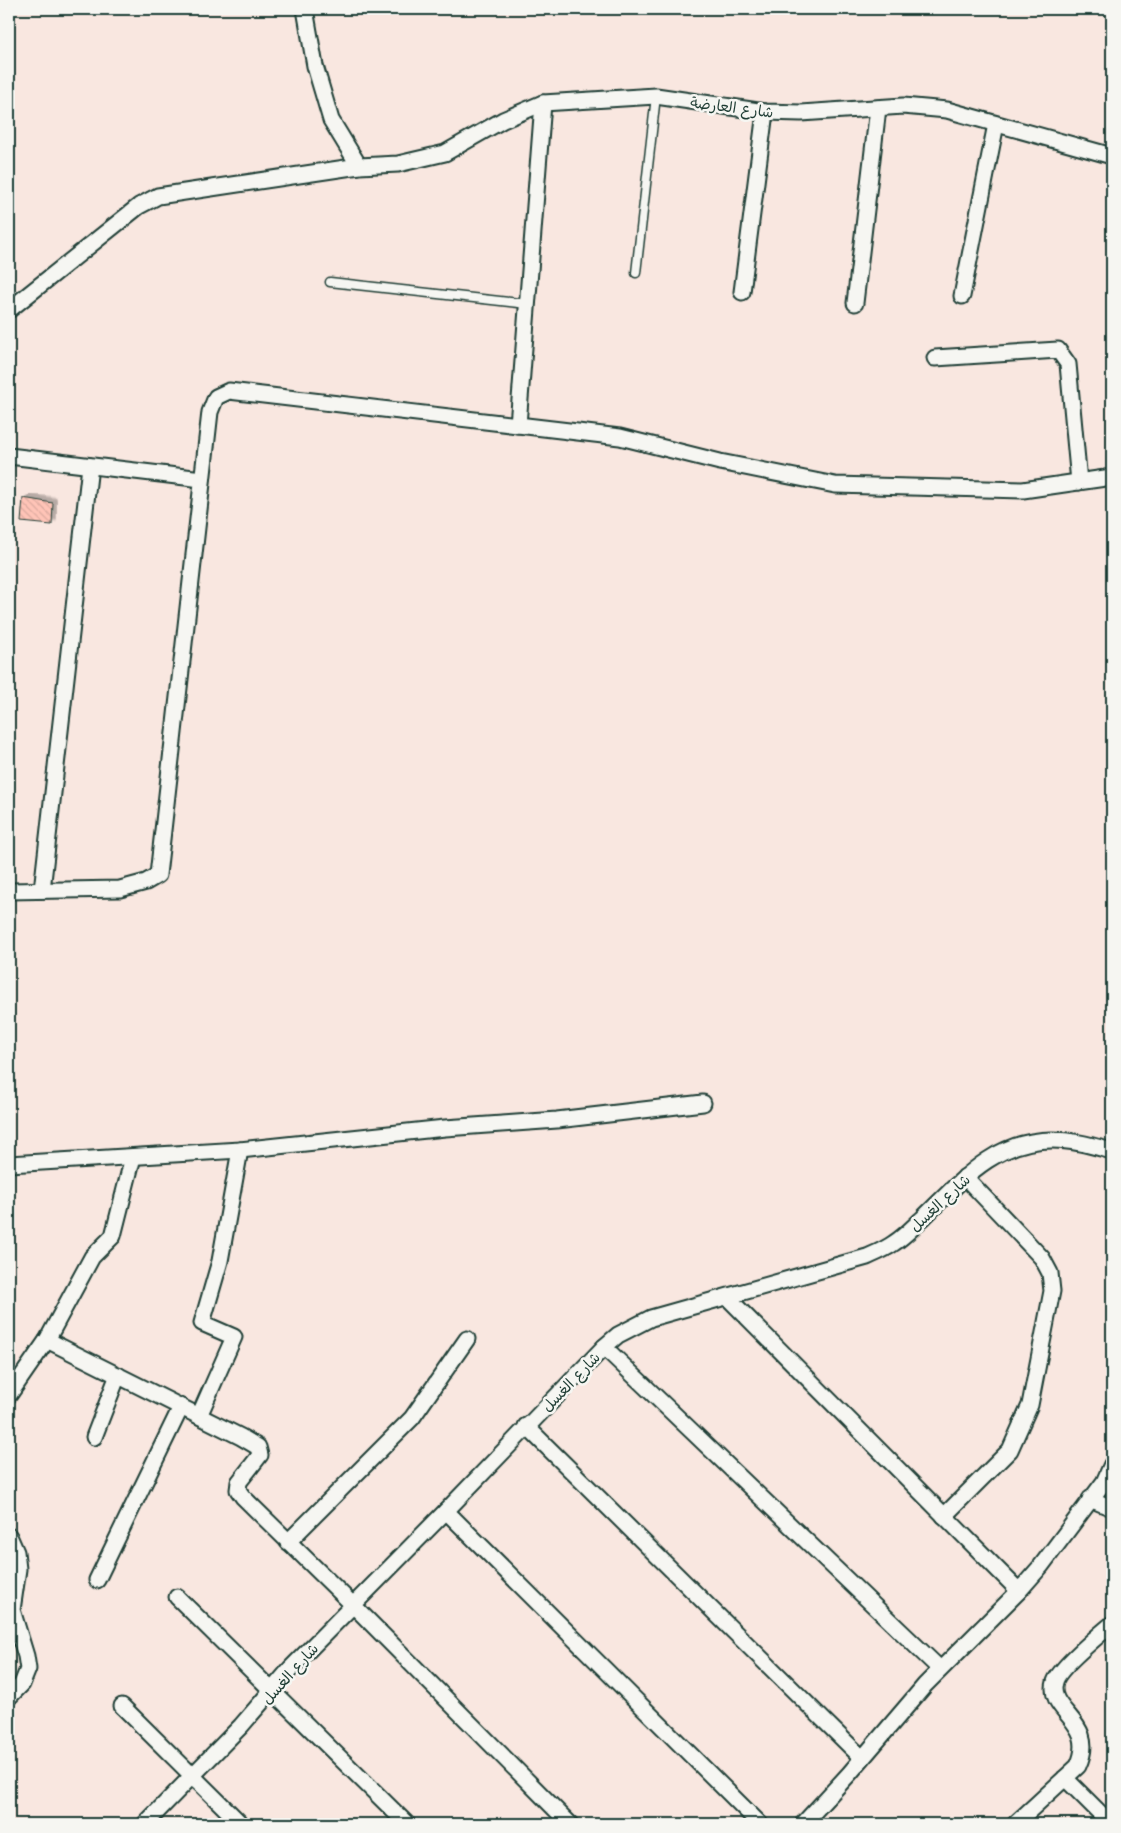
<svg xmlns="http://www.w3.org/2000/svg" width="1121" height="1833" viewBox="0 0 1121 1833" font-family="'Playpen Sans','Playpen Sans Arabic',sans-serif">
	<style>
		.building { fill: url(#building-back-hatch); stroke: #1f3d34; filter: url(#shadow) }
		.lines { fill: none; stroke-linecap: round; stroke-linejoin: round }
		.service-casing { stroke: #1f3d34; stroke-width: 11 }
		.minor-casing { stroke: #1f3d34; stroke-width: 19 }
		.service { stroke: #f6f6f2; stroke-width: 8 }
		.minor { stroke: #f6f6f2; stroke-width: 15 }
		.labels { text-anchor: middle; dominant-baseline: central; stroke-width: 5; stroke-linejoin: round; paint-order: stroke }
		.street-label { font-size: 15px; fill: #1f3d34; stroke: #f6f6f2 }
	</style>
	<defs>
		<pattern id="building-back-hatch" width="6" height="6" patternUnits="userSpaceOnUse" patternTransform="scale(1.25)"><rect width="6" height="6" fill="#ffc4b7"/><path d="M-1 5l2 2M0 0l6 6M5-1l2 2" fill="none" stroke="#daa99e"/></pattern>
		<filter id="shadow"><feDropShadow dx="4.5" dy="-4.5" stdDeviation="1" flood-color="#0004"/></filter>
	</defs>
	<rect width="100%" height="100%" fill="#f9e7e0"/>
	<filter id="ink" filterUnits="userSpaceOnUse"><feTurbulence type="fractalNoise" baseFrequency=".02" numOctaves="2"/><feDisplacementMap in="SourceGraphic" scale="10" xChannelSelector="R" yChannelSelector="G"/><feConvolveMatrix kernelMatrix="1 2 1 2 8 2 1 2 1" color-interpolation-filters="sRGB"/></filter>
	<g filter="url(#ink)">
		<path class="building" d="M23 498 53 503 52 525 21 522Z"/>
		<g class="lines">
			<defs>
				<g id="service">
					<path d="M636 273 656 96"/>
					<path d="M330 282 528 304"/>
				</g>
				<g id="minor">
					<path d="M305 9 315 66 331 120 359 166"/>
					<path d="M742 292 765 112"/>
					<path d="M962 296 996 124"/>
					<path d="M855 303 878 108"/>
					<path d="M9 310 139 206 158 196 359 166 398 164 445 153 503 120 543 103 656 96 765 112 801 113 903 106 947 110 1112 156"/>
					<path d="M935 358 1058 350 1068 364 1079 482"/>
					<path d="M518 425 543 103"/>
					<path d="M9 456 202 479"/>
					<path d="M42 890 90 466"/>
					<path d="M9 891 120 889 146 882 158 875 210 412 216 397 229 391 620 437 720 462 835 485 1023 490 1112 477"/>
					<path d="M9 1164 240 1150 445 1128 557 1120 703 1103"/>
					<path d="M727 1297 1019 1591"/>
					<path d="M47 1340 241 1437 258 1447 260 1455 239 1482 238 1490 243 1497 353 1605 570 1824"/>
					<path d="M604 1347 940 1669"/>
					<path d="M9 1395 47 1340 92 1257 113 1236 133 1157"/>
					<path d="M199 1416 234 1337 202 1323 220 1261 240 1150"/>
					<path d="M526 1426 862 1758"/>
					<path d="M94 1437 118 1375"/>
					<path d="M1090 1499 1112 1508"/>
					<path d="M446 1511 760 1824"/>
					<path d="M944 1516 1010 1450 1030 1405 1052 1291 1050 1273 1042 1258 965 1177"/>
					<path d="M9 1536 16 1552 18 1569 12 1610 26 1656 28 1669 22 1684 9 1697"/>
					<path d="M288 1542 412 1418 467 1339"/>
					<path d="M97 1580 181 1407"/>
					<path d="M177 1597 407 1824"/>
					<path d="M122 1706 241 1824"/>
					<path d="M1065 1778 1111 1824"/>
					<path d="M145 1824 241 1726 291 1668 446 1511 604 1347 618 1335 651 1318 867 1257C876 1253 886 1249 894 1243 905 1236 914 1226 923 1218 961 1181 995 1140 1052 1140 1073 1140 1093 1146 1112 1151"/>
					<path d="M803 1824 849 1774 925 1685 1019 1591 1041 1566 1104 1482 1112 1464"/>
					<path d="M1015 1824 1078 1766C1099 1721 1046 1712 1055 1682 1058 1669 1100 1634 1112 1624"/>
				</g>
			</defs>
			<use href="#service" class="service-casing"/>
			<use href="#minor" class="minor-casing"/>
			<use href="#service" class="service"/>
			<use href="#minor" class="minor"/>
		</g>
	</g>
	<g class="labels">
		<g class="street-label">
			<text transform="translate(732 106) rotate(7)">شارع العارضة</text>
			<text transform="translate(939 1202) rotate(-43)">شارع الغسل</text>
			<text transform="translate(570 1381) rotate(-46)">شارع الغسل</text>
			<text transform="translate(289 1673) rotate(-48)">شارع الغسل</text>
		</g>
	</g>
	<rect width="1121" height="1833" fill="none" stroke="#f6f6f2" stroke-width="30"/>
	<rect x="15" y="15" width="1091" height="1803" fill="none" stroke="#1f3d34" stroke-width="2" filter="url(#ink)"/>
</svg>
